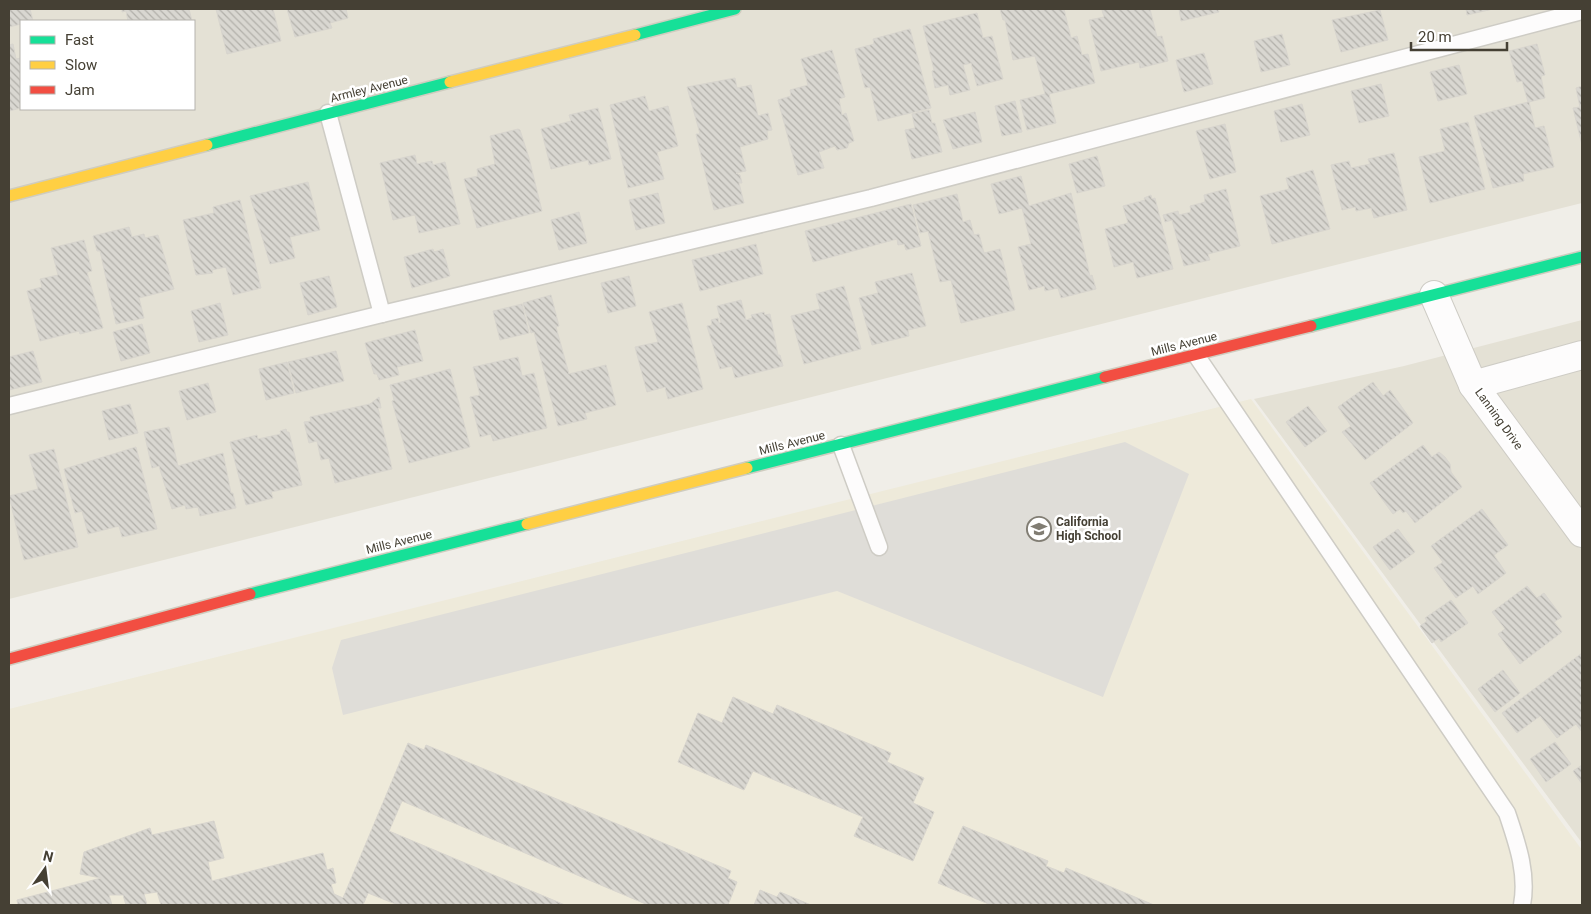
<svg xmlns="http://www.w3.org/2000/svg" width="1591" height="914" viewBox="0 0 1591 914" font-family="Roboto,sans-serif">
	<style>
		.residential { fill: #e4e1d5; fill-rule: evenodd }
		.education { fill: #eeeada }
		.parking { fill: #dfddd8 }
		.building { fill: url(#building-back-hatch); stroke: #d8d5ce }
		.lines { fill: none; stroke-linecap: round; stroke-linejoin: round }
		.lane-casing { stroke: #ceccc5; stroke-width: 19 }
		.street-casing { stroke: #ceccc5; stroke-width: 30 }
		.fast-casing { stroke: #cfccbf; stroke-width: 14 }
		.slow-casing { stroke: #cfccbf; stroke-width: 14 }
		.jam-casing { stroke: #cfccbf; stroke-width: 14 }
		.lane { stroke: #fdfcfc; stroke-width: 16 }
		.street { stroke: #fdfcfc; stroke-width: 28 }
		.fast { stroke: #16e098; stroke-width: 11 }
		.slow { stroke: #ffcf43; stroke-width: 11 }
		.jam { stroke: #f24e42; stroke-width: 11 }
		.labels { text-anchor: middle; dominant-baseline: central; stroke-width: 5; stroke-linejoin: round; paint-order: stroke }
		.street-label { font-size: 12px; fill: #454034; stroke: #fff }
		.poi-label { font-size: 12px; font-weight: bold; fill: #454034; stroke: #fff; text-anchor: start }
	</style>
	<defs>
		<pattern id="building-back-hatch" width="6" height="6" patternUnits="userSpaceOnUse" patternTransform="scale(1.25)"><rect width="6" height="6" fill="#d9d7d1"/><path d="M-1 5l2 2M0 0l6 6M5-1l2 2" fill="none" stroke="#b2b0aa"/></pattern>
	</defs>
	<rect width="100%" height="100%" fill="#f0eee8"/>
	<g class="residential">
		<path d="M9 9H1582V203L9 599ZM21 21H194V109H21Z"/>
		<path d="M1582 320V843L1254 399 1404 366Z"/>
	</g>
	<path class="education" d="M1251 399 1582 850V905H9V709Z"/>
	<path class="parking" d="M1125 442 1189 474 1103 697 837 591 343 715 332 668 341 640Z"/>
	<g class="building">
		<path d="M9 9H30L33 21H21V24L9 27Z"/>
		<path d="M122 9H189L192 21H128L126 11 122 12Z"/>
		<path d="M216 9H273L281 41 227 54Z"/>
		<path d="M287 9H346L348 18 330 23 332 28 295 37Z"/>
		<path d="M1000 9H1064L1071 38 1077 36 1082 55 1088 54 1095 83 1049 94 1056 123 1027 130 1020 100 1045 94 1035 56 1013 60 1005 20H1003Z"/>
		<path d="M1150 9 1157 37 1162 36 1168 61 1140 68 1139 62 1101 71 1089 20 1104 17 1102 10 1105 9Z"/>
		<path d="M1179 9H1218L1219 12 1181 21Z"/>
		<path d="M1466 9H1493L1467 15Z"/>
		<path d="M1380 10 1388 40 1341 52 1332 20Z"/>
		<path d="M977 13 983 38 992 36 1003 79 977 86 971 63 963 65 970 90 950 95 948 85 935 88 932 71 934 70 923 26Z"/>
		<path d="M910 29 931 108 878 121 870 87 865 88 855 49 874 44 873 39Z"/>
		<path d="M1282 34 1290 65 1261 72 1254 41Z"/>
		<path d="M13 44 16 59 21 58V108L9 111V45Z"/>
		<path d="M1537 44 1545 75 1541 76 1545 98 1529 102 1535 128 1544 126 1554 167 1523 174 1524 181 1493 188 1474 116 1528 102 1522 81 1517 82 1509 51Z"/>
		<path d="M832 50 845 97 839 99 842 115 846 113 854 141 849 143 847 148 837 150 835 146 819 152 824 168 798 175 778 100 791 96 790 90 808 85 801 59Z"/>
		<path d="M1204 53 1213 84 1184 92 1176 60Z"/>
		<path d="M1459 65 1467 94 1438 101 1430 72Z"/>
		<path d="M735 78 737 88 751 85 758 116 768 113 772 130 767 131 768 139 740 147 746 171 736 173 740 175 742 183H739L744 203 714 210 696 134H700L687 87Z"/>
		<path d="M1381 84 1389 116 1359 123 1351 91Z"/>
		<path d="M1582 86V145L1573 108 1580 107 1576 88Z"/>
		<path d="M645 96 649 111 668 106 678 146 657 152 664 179 628 188 610 105Z"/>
		<path d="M1015 101 1022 132 1002 136 995 106Z"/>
		<path d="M1302 104 1310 135 1281 142 1274 111Z"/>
		<path d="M598 108 611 159 589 165 588 160 551 169 541 129 571 121 569 115Z"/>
		<path d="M929 110 932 123H935L942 152 912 159 905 130 915 128 912 114Z"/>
		<path d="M975 112 982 142 953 149 943 120Z"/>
		<path d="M1468 122 1485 189 1430 203 1419 157 1445 151 1440 129Z"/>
		<path d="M1225 124 1236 172 1210 179 1196 131Z"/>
		<path d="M518 129 520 130 529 158 542 211 477 228 464 179 478 176 477 169 495 164 490 136Z"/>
		<path d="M1394 153 1407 210 1374 218 1371 208 1356 211 1355 207 1342 210 1331 165 1349 161 1351 168 1370 164 1368 159Z"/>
		<path d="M415 155 417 164 432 161 433 165 445 162 460 224 419 233 415 215 393 220 380 163Z"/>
		<path d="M1097 156 1105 186 1077 193 1069 164Z"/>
		<path d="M1313 170 1330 229 1272 244 1260 196 1289 189 1286 178Z"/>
		<path d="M1021 176 1029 206 1071 193 1090 276 1092 275 1096 289 1061 298 1058 288 1045 291 1044 286 1029 290 1018 247 1031 244 1022 208 999 214 991 184Z"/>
		<path d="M308 182 320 230 290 237 295 258 270 264 250 196Z"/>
		<path d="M1226 189 1240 246 1208 254 1210 260 1184 266 1172 220 1165 222 1163 215 1178 211 1179 215 1191 212 1190 206 1205 202 1204 195Z"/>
		<path d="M658 193 665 223 636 230 629 200Z"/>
		<path d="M957 194 963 222 970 220 974 235 979 234 984 253 1000 249 1015 310 961 323 951 280 940 282 928 231 920 233 913 205Z"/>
		<path d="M1151 195 1152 199 1155 198 1173 269 1137 278 1133 262 1114 267 1105 229 1128 223 1123 206 1145 200 1144 198Z"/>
		<path d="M240 200 261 288 233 295 226 267 212 270 213 273 196 275 183 220 214 213 213 207Z"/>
		<path d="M911 204 921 246 906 250 904 244 898 245 897 239 813 262 805 231Z"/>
		<path d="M579 212 587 243 559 250 551 220Z"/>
		<path d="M129 227 132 237 144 234 145 238 158 235 174 289 139 298 144 318 116 324 100 251H97L93 236Z"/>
		<path d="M84 240 92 271 87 272 103 328 80 334 79 331 40 341 27 291 42 287 40 279 58 275 51 248Z"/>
		<path d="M756 244 763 274 700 291 692 260Z"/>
		<path d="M433 249 434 252 443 249 450 276 412 288 404 257Z"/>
		<path d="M912 273 926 326 908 330 909 336 872 345 859 298 878 293 875 282Z"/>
		<path d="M329 276 337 307 308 315 300 283Z"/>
		<path d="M629 276 636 306 608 313 601 283Z"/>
		<path d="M844 286 861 349 804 364 791 316 820 309 816 294Z"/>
		<path d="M551 295 559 326 556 327 569 374 606 365 616 405 585 413 587 419 558 426 534 332 531 333 523 303Z"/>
		<path d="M741 300 746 320 752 318 751 315 764 312 765 315 770 314 778 355H780L783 366 735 378 732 366 720 369 707 326 712 325 711 320 718 318 719 323 721 322 717 306Z"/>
		<path d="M220 303 228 335 199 342 191 311Z"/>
		<path d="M682 303 703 389 668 399 665 387 647 392 635 347 658 342 649 312Z"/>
		<path d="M522 304 529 333 500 340 493 311Z"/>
		<path d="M142 324 150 353 121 361 113 332Z"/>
		<path d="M415 330 423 361 397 367 399 375 379 380 377 374H374L365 343Z"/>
		<path d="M33 351 42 382 9 390V357Z"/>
		<path d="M336 351 344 381 296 393 288 362Z"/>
		<path d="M518 357 522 376 534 373 547 428 493 441 491 434 480 437 470 397 480 395 473 367Z"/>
		<path d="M287 362 294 393 266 400 259 369Z"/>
		<path d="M450 369 470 447 409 463 392 401 394 400 390 385Z"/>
		<path d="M1373 382 1383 396 1390 390 1413 423 1365 460 1342 432 1351 426 1338 407Z"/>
		<path d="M208 383 216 412 187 420 179 391Z"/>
		<path d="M379 397 381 408H378L392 469 335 483 329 458 321 460 317 441 309 443 304 422 311 421 310 417 370 404Z"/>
		<path d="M130 404 138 433 109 440 102 411Z"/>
		<path d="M1308 406 1327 431 1305 447 1286 422Z"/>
		<path d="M169 427 178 466 223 453 231 493H233L236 508 200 516 198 507 186 509 185 505 172 509 159 466 152 468 144 432Z"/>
		<path d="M286 429 287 432H289L302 485 271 492 273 498 246 505 230 442 257 435 258 439 281 434 280 431Z"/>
		<path d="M1423 445 1432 457 1439 452 1445 457 1450 464 1451 472 1462 487 1415 523 1406 511 1403 513 1400 509 1393 514 1370 483Z"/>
		<path d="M136 447 157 529 122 537 119 526 88 534 82 511 75 513 64 469Z"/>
		<path d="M54 449 78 547 24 560 9 496 38 489 29 455Z"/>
		<path d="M1482 509 1508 545 1494 555 1506 573 1478 594 1473 586 1456 598 1434 568 1443 562 1431 546Z"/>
		<path d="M1398 529 1415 552 1390 570 1373 547Z"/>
		<path d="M1527 586 1537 598 1544 593 1562 617 1554 622 1562 632 1520 664 1498 634 1505 629 1492 612Z"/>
		<path d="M1451 600 1468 623 1441 642 1439 638 1432 643 1420 626 1427 621 1425 618Z"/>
		<path d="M1582 653V732L1576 724 1557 738 1540 716 1517 733 1502 713Z"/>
		<path d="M1503 670 1520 693 1495 712 1478 689Z"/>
		<path d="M733 697 773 714 777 705 891 753 887 762 924 778 913 803 934 812 913 861 854 836 863 817 753 771 744 790 678 762 698 713 722 723Z"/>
		<path d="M1555 742 1571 764 1546 782 1530 759Z"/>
		<path d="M408 743 424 750 426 745 731 871 728 878 737 882 728 905H648L402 801 389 831 565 905H398L368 893 363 905H161L157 892 144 894 147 905H126L123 895H109L112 905H18L17 900 101 878 80 874 84 852 150 828 152 835 214 821 224 858 208 862 212 881 323 853 327 870 333 868 336 883 331 884 334 894 343 898Z"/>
		<path d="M1582 765V784L1573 771Z"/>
		<path d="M963 826 1048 861 1046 866 1064 873 1066 868 1154 905H991L938 883Z"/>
		<path d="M760 890 777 897 780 892 811 905H754Z"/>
	</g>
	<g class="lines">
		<defs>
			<g id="lane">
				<path d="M328 113 382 314"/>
				<path d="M1196 355 1507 813C1517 843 1528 873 1522 905"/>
				<path d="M9 406 382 314 871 198 1582 11"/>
				<path d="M841 445 879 547"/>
			</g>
			<g id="street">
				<path d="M1434 295 1473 385 1582 533"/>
				<path d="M1473 385 1582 355"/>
			</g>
			<g id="fast">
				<path d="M635 35 735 9"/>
				<path d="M207 145 450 82"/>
				<path d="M1311 326 1582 257"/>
				<path d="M747 468 1105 377"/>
				<path d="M250 594 527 524"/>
			</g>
			<g id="slow">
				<path d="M450 82 635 35"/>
				<path d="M9 196 207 145"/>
				<path d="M527 524 747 468"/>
			</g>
			<g id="jam">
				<path d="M1105 377 1311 326"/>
				<path d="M9 659 250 594"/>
			</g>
		</defs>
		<use href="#lane" class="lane-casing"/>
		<use href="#street" class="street-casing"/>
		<use href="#fast" class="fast-casing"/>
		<use href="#slow" class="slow-casing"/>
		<use href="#jam" class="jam-casing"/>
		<use href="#lane" class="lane"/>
		<use href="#street" class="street"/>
		<use href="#fast" class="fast"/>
		<use href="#slow" class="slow"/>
		<use href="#jam" class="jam"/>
	</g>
	<defs>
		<symbol id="school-ring" viewBox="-11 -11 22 22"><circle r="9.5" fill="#fff" stroke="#817d73" stroke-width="1.5"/><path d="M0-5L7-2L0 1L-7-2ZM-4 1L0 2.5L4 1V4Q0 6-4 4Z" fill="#817d73"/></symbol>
	</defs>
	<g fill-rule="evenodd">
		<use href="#school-ring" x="1025" y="515" width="28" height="28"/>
	</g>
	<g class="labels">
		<g class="street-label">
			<text transform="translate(369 89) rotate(-14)">Armley Avenue</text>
			<text transform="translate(1184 344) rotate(-14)">Mills Avenue</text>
			<text transform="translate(1499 419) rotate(54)">Lanning Drive</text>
			<text transform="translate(792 443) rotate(-14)">Mills Avenue</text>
			<text transform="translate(399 542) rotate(-14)">Mills Avenue</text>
		</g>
		<g class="poi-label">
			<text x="1056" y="522">California<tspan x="1056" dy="14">High School</tspan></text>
		</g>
	</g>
	<rect width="1591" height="914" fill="none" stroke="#454034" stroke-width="20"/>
	<rect x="20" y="20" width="175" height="90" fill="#ffffff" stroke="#b5b3ae"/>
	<rect x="30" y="36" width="25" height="8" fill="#16e098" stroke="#b5b3ae"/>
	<text x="65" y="45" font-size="15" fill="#454034">Fast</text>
	<rect x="30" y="61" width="25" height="8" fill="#ffcf43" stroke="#b5b3ae"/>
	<text x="65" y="70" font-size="15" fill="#454034">Slow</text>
	<rect x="30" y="86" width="25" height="8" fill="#f24e42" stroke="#b5b3ae"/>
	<text x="65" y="95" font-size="15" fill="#454034">Jam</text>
	<g transform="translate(45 869) rotate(14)" stroke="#ffffff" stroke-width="4" paint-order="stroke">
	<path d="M0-4L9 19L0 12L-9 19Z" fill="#454034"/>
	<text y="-8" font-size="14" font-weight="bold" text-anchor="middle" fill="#454034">N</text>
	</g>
	<path d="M1411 42v8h96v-8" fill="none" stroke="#454034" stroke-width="2.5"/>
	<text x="1418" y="42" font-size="15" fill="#454034" stroke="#ffffff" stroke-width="4" paint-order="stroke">20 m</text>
</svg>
